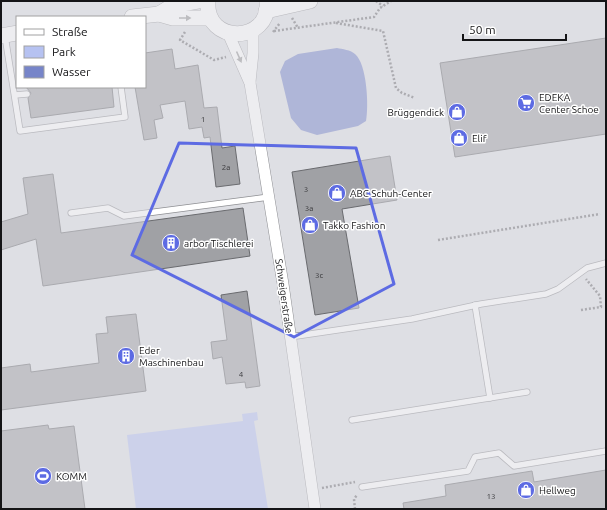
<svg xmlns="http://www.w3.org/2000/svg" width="607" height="510" viewBox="0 0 607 510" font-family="Ubuntu,sans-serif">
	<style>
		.green { fill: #b6c2f1 }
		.water { fill: #7785c9 }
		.building { fill: #a0a1a5; stroke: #6a6b6f }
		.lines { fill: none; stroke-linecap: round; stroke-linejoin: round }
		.lane-casing { stroke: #8e8f93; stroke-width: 7 }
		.street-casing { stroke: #8e8f93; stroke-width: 12 }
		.secondary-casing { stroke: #8e8f93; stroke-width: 16 }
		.path { stroke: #707074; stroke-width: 2.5; stroke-dasharray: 2 2; stroke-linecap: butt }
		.lane { stroke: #fff; stroke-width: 5.5 }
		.street { stroke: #fff; stroke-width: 11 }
		.secondary { stroke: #fff; stroke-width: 15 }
		.oneway { fill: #959596 }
		.marked { fill: none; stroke: #5d6be3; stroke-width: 3; stroke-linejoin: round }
		.labels { text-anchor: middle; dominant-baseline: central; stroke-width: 3; stroke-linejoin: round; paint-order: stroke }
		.number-label { font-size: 8px; fill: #37373a }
		.poi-label { font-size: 10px; fill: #141416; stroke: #fff; text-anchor: start }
		.street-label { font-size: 10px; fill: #141416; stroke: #fff }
	</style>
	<rect width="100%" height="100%" fill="#dedfe4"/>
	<path class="green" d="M257 412 258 420 254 421 268 509H136L127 435 243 421 242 414Z"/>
	<path class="water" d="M337 48C342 49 351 50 355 54 367 64 369 106 366 121L358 126 317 135 301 130 291 118 280 72 285 61 298 54Z"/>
	<g class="building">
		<path d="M606 38V134L455 157 440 63Z"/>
		<path d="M172 49 175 69 198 65 204 108 217 107 222 148 235 146 240 184 216 187 210 137 204 138 202 127 189 129 185 101 160 105 163 118 154 120 157 138 144 140 135 87H145V53Z"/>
		<path d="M26 87H112L114 107 31 118 28 98 31 93Z"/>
		<path d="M390 156 397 200 342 209 359 308 315 315 292 172Z"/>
		<path d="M53 174 61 233 243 208 250 256 43 286 36 239 1 250V222L28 214 23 178Z"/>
		<path d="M247 291 260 386 246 388 245 382 226 384 222 357 213 359 211 342 227 340 221 295Z"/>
		<path d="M136 314 146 391 1 410V368L30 364 31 372 99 363 96 334 108 333 106 317Z"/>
		<path d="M48 425 49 429 74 426 85 509H1V431Z"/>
		<path d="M606 470V509H404L403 503 446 496 445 485 532 471 534 482Z"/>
	</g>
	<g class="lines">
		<defs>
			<g id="lane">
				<path d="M5 36 20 131 125 117 121 87"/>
				<path d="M15 95 27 94"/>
				<path d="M71 213 108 208 124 216 269 197"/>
				<path d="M475 305 490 398"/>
				<path d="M290 337 412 319 481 304 546 294 558 289 587 268 606 263"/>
				<path d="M352 420 527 392"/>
				<path d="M362 487 468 471 475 457 499 453 514 466 606 451"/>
			</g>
			<g id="street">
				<path d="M228 33 250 83 283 284 315 509"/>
				<path d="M250 82 253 53V30"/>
			</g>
			<g id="secondary">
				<path d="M208 1C204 45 271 44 267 1"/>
				<path d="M266 11 310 1"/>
				<path d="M159 14 172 6 199 1"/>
				<path d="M132 17 159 14 173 18H210"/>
				<path d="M1 36 17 33"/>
			</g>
		</defs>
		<use href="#lane" class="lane-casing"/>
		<use href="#street" class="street-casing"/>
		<use href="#secondary" class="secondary-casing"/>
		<g class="path">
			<path d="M376 1 383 6"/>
			<path d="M292 18 298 28"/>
			<path d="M336 23 383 31 396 88 402 93 415 98"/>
			<path d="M274 31 374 17 380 8 391 1"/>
			<path d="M185 32 180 40 214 60 226 57"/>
			<path d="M273 32 280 23"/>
			<path d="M438 240 600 214"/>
			<path d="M581 310 601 307 600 296 586 279"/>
			<path d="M322 488 355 482"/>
			<path d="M355 509 354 499 357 495"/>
		</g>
		<use href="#lane" class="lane"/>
		<use href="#street" class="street"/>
		<use href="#secondary" class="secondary"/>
	</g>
	<defs><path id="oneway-solid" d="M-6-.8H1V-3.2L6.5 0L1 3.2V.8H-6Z"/></defs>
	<g class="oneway">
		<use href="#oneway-solid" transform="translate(185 18)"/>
		<use href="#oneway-solid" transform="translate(239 57) rotate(66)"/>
	</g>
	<path d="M0 0H607V510H0ZM179 143 356 148 394 284 294 337 132 255Z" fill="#dedfe4" fill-opacity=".55" fill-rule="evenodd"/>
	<path class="marked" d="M179 143 356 148 394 284 294 337 132 255Z"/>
	<defs>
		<symbol id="supermarket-disc" viewBox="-11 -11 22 22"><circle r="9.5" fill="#5d6be3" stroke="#fff"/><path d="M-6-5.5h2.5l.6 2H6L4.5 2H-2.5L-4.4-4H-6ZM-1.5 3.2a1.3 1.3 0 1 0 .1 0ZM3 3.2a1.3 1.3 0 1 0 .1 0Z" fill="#fff"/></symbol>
		<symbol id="shop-disc" viewBox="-11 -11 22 22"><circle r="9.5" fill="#5d6be3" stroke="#fff"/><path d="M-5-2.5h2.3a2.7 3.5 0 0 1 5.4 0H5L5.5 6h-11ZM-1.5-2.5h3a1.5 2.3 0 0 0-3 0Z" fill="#fff"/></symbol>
		<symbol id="building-disc" viewBox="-11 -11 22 22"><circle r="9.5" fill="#5d6be3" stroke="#fff"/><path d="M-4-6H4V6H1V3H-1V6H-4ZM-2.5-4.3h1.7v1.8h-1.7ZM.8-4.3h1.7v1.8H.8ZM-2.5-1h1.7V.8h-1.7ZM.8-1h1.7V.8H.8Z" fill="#fff"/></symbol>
		<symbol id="stadium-disc" viewBox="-11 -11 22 22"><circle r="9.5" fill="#5d6be3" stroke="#fff"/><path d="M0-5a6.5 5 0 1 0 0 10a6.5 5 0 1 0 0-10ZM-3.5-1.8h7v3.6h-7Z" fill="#fff"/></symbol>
	</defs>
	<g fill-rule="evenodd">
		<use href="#supermarket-disc" x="516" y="93" width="20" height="20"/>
		<use href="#shop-disc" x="447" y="102" width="20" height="20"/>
		<use href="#shop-disc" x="449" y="128" width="20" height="20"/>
		<use href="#shop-disc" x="327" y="183" width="20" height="20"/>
		<use href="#shop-disc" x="300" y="215" width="20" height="20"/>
		<use href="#building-disc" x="161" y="233" width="20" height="20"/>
		<use href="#building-disc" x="116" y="346" width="20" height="20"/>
		<use href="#stadium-disc" x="33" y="466" width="20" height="20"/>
		<use href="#shop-disc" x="516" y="480" width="20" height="20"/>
	</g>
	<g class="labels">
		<g class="number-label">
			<text x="203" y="119">1</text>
			<text x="226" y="167">2a</text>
			<text x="306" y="189">3</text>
			<text x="309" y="208">3a</text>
			<text x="319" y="275">3c</text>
			<text x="241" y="374">4</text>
			<text x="491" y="496">13</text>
		</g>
		<g class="poi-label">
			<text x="539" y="97">EDEKA<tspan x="539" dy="12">Center Schoe</tspan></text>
			<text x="444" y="112" text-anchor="end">Brüggendick</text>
			<text x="472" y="138">Elif</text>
			<text x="350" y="193">ABC Schuh-Center</text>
			<text x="323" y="225">Takko Fashion</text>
			<text x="184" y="243">arbor Tischlerei</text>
			<text x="139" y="350">Eder<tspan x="139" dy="12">Maschinenbau</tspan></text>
			<text x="56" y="476">KOMM</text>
			<text x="539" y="490">Hellweg</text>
		</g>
		<g class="street-label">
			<text transform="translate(284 296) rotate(82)">Schweigerstraße</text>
		</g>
	</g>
	<rect width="607" height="510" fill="none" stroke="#141416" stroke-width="4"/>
	<rect x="16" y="16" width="130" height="72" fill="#ffffff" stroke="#a1a1a2"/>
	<rect x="24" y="29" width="20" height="6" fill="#ffffff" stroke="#a1a1a2"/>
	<text x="52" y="36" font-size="12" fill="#141416">Straße</text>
	<rect x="24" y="46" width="20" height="12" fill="#b6c2f1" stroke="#a1a1a2"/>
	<text x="52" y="56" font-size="12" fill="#141416">Park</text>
	<rect x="24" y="66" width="20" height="12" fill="#7785c9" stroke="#a1a1a2"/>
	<text x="52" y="76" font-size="12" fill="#141416">Wasser</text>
	<path d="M463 34v6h103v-6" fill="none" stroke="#141416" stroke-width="2"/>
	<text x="469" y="34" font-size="12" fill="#141416" stroke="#ffffff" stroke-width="3" paint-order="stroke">50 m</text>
</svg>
